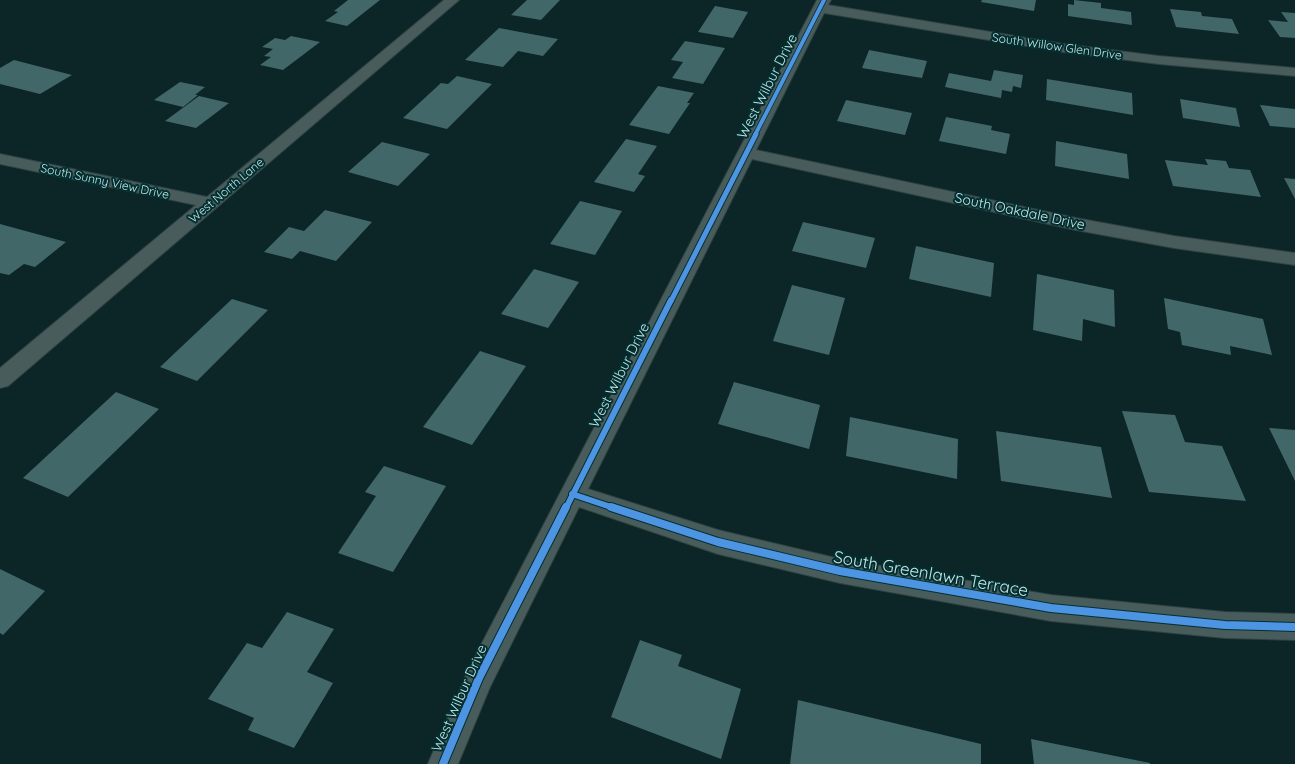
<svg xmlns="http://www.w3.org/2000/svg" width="1295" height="764" viewBox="0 0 1295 764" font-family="Quicksand,sans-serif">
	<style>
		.building { fill: #416769 }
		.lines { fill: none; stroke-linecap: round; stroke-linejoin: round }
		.minor-casing { stroke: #2f4142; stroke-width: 2 }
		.minor { fill: #485c5c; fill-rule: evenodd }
		.cycleway-far3-casing { stroke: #022f31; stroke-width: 5.5 }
		.cycleway-far2-casing { stroke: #022f31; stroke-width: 7 }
		.cycleway-far1-casing { stroke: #022f31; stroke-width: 8 }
		.cycleway-casing { stroke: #022f31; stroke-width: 10 }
		.cycleway-far3 { stroke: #4d94e3; stroke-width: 4 }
		.cycleway-far2 { stroke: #4d94e3; stroke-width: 5 }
		.cycleway-far1 { stroke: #4d94e3; stroke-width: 6 }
		.cycleway { stroke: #4d94e3; stroke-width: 8 }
		.labels { text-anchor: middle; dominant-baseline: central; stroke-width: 4; stroke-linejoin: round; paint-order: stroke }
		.far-street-label { font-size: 12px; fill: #c7e3e3; stroke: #022f31 }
		.street-label { font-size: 14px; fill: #c7e3e3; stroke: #022f31 }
		.near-street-label { font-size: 17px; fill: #c7e3e3; stroke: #022f31 }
	</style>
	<rect width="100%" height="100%" fill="#0c2526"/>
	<g class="building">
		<path d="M348 0H380L347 26 325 21 338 12 334 11Z"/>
		<path d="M527 0H560L541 20 511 15Z"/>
		<path d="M982 0H1036L1034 11 981 2Z"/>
		<path d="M1074 0 1101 3V8L1131 12 1132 25 1068 16V4L1074 5Z"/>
		<path d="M715 6 748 12 733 38 698 32Z"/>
		<path d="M1170 9 1201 12 1202 16 1232 19 1239 34 1176 27Z"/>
		<path d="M1281 12 1295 13V38L1280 37 1268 20 1288 22Z"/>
		<path d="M499 28 558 39 543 56 518 51 503 67 465 60Z"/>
		<path d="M291 36 320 42 283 70 260 65 271 57 264 56 273 49 262 47 275 38 285 40Z"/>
		<path d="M685 41 725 48 703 84 672 78 683 62 671 60Z"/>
		<path d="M869 50 927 61 922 78 862 68Z"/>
		<path d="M14 60 72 75 40 94 0 84V68Z"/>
		<path d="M994 70 1023 75 1021 88 1013 86 1012 92 1002 90 1001 98 945 87 949 73 991 81Z"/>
		<path d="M457 76 492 84 447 129 403 118 441 83 448 84Z"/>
		<path d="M1047 79 1132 93 1133 115 1046 100Z"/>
		<path d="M180 82 205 87 195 95H198L183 107 154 100Z"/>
		<path d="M658 86 694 93 687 103H690L669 134 629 125Z"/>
		<path d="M199 96 229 103 196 128 165 121Z"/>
		<path d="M1180 99 1236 108 1240 127 1183 118Z"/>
		<path d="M846 100 912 113 905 135 837 121Z"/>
		<path d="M1260 105 1295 109V128L1270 126Z"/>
		<path d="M946 117 992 126 991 130 1010 134 1006 154 939 141Z"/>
		<path d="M626 139 657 146 638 174 645 176 634 192 594 182Z"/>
		<path d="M1056 141 1127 154 1129 179 1055 166Z"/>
		<path d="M382 142 430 154 398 186 348 172Z"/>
		<path d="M1205 159 1226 161 1229 168 1250 170 1261 197 1173 186 1165 160 1208 165Z"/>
		<path d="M1284 178 1295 179V199Z"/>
		<path d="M580 201 622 211 595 255 550 244Z"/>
		<path d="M325 210 372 222 336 261 300 251 292 259 264 252 289 227 304 231Z"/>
		<path d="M803 222 875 238 866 268 792 251Z"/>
		<path d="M0 224 66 242 35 267 24 264 9 275 0 273Z"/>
		<path d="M916 246 994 263 991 297 909 279Z"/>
		<path d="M534 269 579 282 548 328 501 314Z"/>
		<path d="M1037 274 1114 290 1115 327 1083 319 1082 341 1033 330Z"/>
		<path d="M792 285 845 298 829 355 773 341Z"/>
		<path d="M1164 298 1263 319 1272 355 1230 346 1231 355 1182 345 1180 332 1168 329Z"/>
		<path d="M232 299 268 310 197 381 160 367Z"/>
		<path d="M480 351 526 366 472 445 423 427Z"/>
		<path d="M734 382 820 405 809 449 718 424Z"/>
		<path d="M116 392 159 409 68 497 23 478Z"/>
		<path d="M1122 411 1175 415 1185 442 1222 446 1246 501 1149 492Z"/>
		<path d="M850 417 958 439 957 479 846 456Z"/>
		<path d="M1269 428 1295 430V481Z"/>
		<path d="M996 431 1101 447 1112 498 1001 481Z"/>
		<path d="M384 466 446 486 393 572 338 553 376 496 365 492Z"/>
		<path d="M0 569 45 591 3 635 0 633Z"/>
		<path d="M287 612 334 629 307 672 333 683 294 748 248 730 254 718 208 699 247 643 262 648Z"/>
		<path d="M640 640 682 655 678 666 741 689 721 759 611 717Z"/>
		<path d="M798 700 981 744V764H790Z"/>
		<path d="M1031 739 1150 763V764H1034Z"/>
	</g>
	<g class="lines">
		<defs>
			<g id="minor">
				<path d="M444 0H459L8 386 0 388V368L196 205 0 164V154L207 197Z"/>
				<path d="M817 0H831L828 5 1063 44 1159 56 1295 68V76L1159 64 1063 52 824 13 756 150 1076 218 1174 236 1295 253V265L1174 248 1076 230 752 159 588 489 718 530 840 559 1051 595 1225 612 1295 614V640L1225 638 1051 621 840 583 718 554 579 507 490 687 458 764H428L469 668Z"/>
			</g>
		</defs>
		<use href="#minor" class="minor-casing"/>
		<use href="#minor" class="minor"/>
		<defs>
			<path id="cycleway-far3" d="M755 135 824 0"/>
			<path id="cycleway-far2" d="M671 301 756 134"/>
			<g id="cycleway-far1">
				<path d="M572 494 614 508"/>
				<path d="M566 508 671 300"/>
			</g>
			<g id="cycleway">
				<path d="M611 507 718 542 840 571 1051 608 1225 625 1295 627"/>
				<path d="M443 764 479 678 566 507"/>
			</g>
		</defs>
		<use href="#cycleway-far3" class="cycleway-far3-casing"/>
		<use href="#cycleway-far2" class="cycleway-far2-casing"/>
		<use href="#cycleway-far1" class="cycleway-far1-casing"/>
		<use href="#cycleway" class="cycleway-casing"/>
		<use href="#cycleway-far3" class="cycleway-far3"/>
		<use href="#cycleway-far2" class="cycleway-far2"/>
		<use href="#cycleway-far1" class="cycleway-far1"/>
		<use href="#cycleway" class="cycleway"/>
	</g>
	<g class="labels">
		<g class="far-street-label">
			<text transform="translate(1057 46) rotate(8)">South Willow Glen Drive</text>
			<text transform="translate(105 181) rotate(12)">South Sunny View Drive</text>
			<text transform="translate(226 190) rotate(-40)">West North Lane</text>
		</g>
		<g class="street-label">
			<text transform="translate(767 86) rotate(-63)">West Wilbur Drive</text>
			<text transform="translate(1020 211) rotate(12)">South Oakdale Drive</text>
			<text transform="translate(619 375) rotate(-63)">West Wilbur Drive</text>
			<text transform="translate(459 698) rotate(-66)">West Wilbur Drive</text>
		</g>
		<g class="near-street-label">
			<text transform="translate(931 573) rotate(10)">South Greenlawn Terrace</text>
		</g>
	</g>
</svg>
